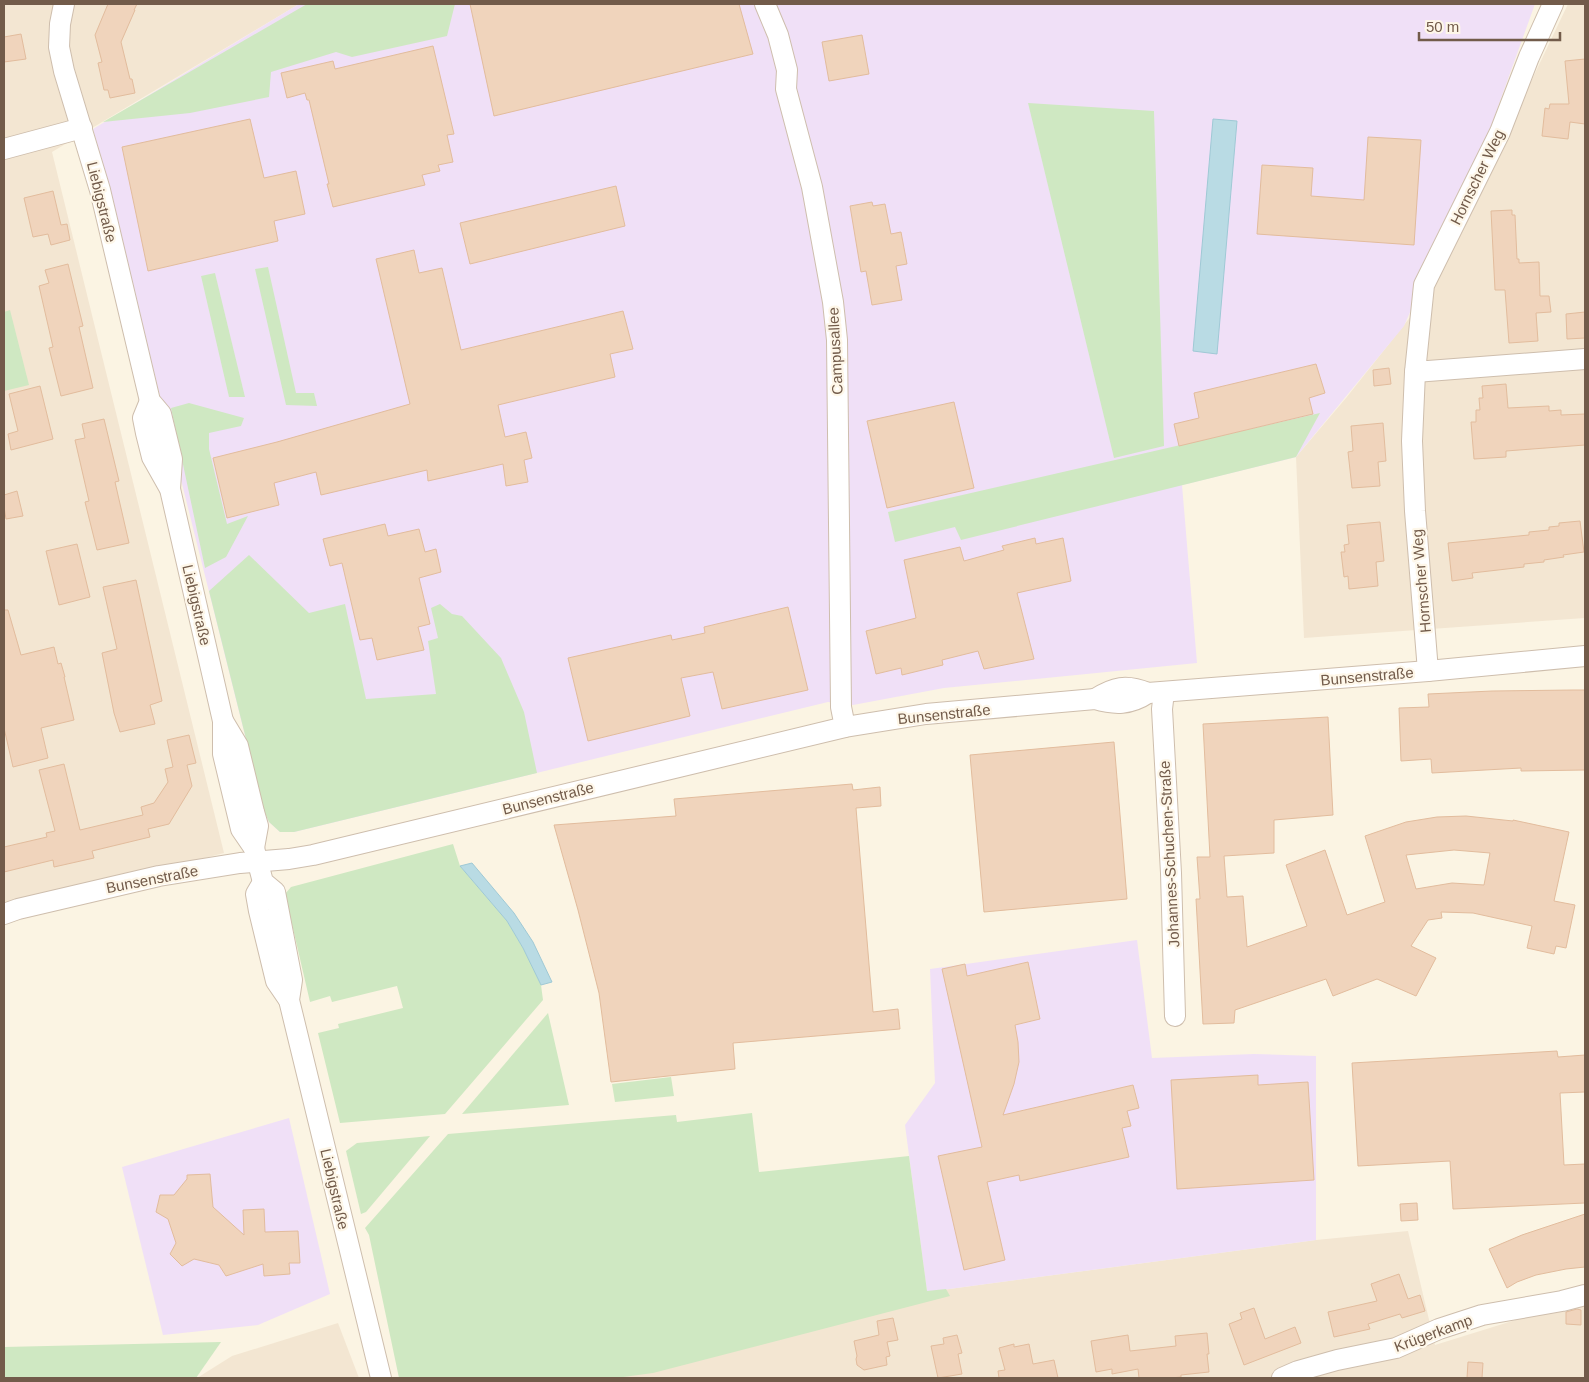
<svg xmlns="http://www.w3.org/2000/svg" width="1589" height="1382" viewBox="0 0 1589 1382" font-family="Helvetica,sans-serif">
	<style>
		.residential { fill: #f3e6d2 }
		.education { fill: #f0e0f7 }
		.green { fill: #cfe8c2 }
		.water { fill: #b9dbe4; stroke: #9fc9d5 }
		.building { fill: #f0d4bc; stroke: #e2bc9d; fill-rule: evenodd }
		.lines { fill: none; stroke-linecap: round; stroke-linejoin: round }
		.minor-casing { stroke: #cebead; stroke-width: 22 }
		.minor { stroke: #fff; stroke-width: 20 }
		.labels { text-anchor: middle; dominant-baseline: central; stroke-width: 4.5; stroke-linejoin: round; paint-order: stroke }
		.street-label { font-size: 15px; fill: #725b4a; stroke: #fef7e9 }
	</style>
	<rect width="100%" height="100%" fill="#fbf4e3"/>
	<g class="residential">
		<path d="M4 4H299L52 152 224 853 4 910Z"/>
		<path d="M1568 4H1585V618L1304 638 1296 457 1346 398 1431 291Z"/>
		<path d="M1408 1231 1435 1345 1545 1311 1585 1302V1378H599L927 1292 1316 1240Z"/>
		<path d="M338 1323 359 1378H197L232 1356Z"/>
	</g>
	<g class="education">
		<path d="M299 4H1535L1486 140 1404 326 1296 457 1182 485 1197 663 944 688 853 705 828 702 294 832H280L269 822 264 811 93 129Z"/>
		<path d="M1137 940 1152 1058 1254 1054 1316 1056V1240L927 1292 905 1125 935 1083 930 969Z"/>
		<path d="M289 1118 330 1294 258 1325 163 1335 122 1167Z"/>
	</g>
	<g class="green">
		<path d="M307 4H455L447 36 352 57 336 52 271 72 269 97 190 113 103 122Z"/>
		<path d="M1028 103 1154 111 1164 446 1114 458Z"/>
		<path d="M268 267 296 393H314L317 406 286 405 255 269Z"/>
		<path d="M215 273 245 397H229L201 276Z"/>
		<path d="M10 310 29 385 4 391V312Z"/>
		<path d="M189 403 244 418 241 426 209 433V449L227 524 248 516 226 557 205 568 171 408Z"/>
		<path d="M1320 413 1296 457 961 540 955 527 895 542 888 512Z"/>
		<path d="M249 555 309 613 345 604 366 699 436 694 428 641 438 638 431 608 440 604 452 614 462 616 501 658 524 712 537 773 294 832H280L269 822 264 811 209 591Z"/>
		<path d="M453 844 460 866 507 921 523 948 541 985 543 1000 445 1114 340 1123 318 1033 339 1028 338 1024 403 1008 397 986 332 1002 330 996 310 1002 285 894 291 887Z"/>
		<path d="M548 1013 569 1105 462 1114Z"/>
		<path d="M671 1077 674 1096 615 1102 612 1084Z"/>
		<path d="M752 1113 759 1172 909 1156 927 1291 946 1289 950 1296 653 1373 616 1378H399L369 1235 365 1228 448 1134 676 1115 677 1122Z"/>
		<path d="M430 1136 366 1212 361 1214 346 1151 357 1143Z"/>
		<path d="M221 1342 196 1378H4V1347Z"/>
	</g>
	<g class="water">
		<path d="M1213 119 1237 121 1217 354 1193 351Z"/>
		<path d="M472 863 514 913 533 942 552 982 541 985 523 948 507 921 460 866Z"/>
	</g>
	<g class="building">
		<path d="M108 4H137L134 10H135L121 42 130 79H132L135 93 110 98 108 90H104L98 63 102 62 95 35Z"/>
		<path d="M470 4H739L753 54 494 116Z"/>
		<path d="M21 34 26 59 4 62V37Z"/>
		<path d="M862 35 869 74 829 81 822 42Z"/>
		<path d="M433 46 454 134 447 135 453 162 438 165 440 171 422 175 425 185 333 207 327 184H329L309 100H307L305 93 287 98 281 73 333 61 335 69Z"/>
		<path d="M1585 59V124L1570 122 1568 139 1542 136 1545 108 1549 109 1550 104H1569L1565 61Z"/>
		<path d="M250 119 264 178 296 171 305 214 274 221 278 241 148 271 122 147Z"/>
		<path d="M1368 137 1421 140 1414 245 1257 234 1262 165 1313 168 1311 196 1364 200Z"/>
		<path d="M616 186 625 226 470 264 460 223Z"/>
		<path d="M53 191 61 225 67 224 70 240 51 245 48 234 33 237 24 198Z"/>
		<path d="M872 202 873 206 885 204 891 234 901 232 907 264 896 266 902 300 872 305 866 271 861 272 850 206Z"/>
		<path d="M1512 210V215H1515L1517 259H1519V263L1539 262 1540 296H1549L1551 312 1536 313 1538 341 1509 343 1505 290H1495L1491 211Z"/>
		<path d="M414 250 419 273 442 268 461 350 623 311 633 349 610 354 615 377 498 405 505 437 526 432 532 458 524 460 528 482 506 486 503 464 428 481 427 470 321 495 316 472 274 483 279 505 227 518 213 458 277 442 410 404 376 259Z"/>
		<path d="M68 264 83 326 79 327 93 388 61 396 49 348 53 347 39 286 49 283 45 270Z"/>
		<path d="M1585 312V338L1567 339 1566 314Z"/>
		<path d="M1316 364 1325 393 1309 398 1313 414 1179 446 1174 424 1199 418 1194 393Z"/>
		<path d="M1389 368 1391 384 1374 386 1373 370Z"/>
		<path d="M1506 384 1508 408 1549 406V411L1561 410V415L1585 414V445L1506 451V457L1474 459 1471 422H1476V410H1480L1479 398H1483L1482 386Z"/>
		<path d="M40 386 53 439 11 450 8 434 18 431 9 394Z"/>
		<path d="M954 402 974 488 887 508 867 421Z"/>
		<path d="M104 419 119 481 115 482 129 543 97 550 85 502 89 501 75 440 85 438 82 424Z"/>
		<path d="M1383 423 1386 461 1378 462 1380 486 1352 488 1348 452 1353 451 1351 426Z"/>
		<path d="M17 491 23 516 6 519 4 507V495Z"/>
		<path d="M1580 521 1584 552 1563 555 1564 557 1544 560V562L1524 564V567L1472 573 1473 578 1452 581 1448 543 1529 535V532L1549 530V527L1559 526V523Z"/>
		<path d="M1380 522 1384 561 1376 562 1378 586 1349 589 1348 576 1344 577 1341 552H1345L1344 545 1349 544 1347 525Z"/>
		<path d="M385 524 388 536 419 529 425 552 436 549 441 572 419 578 430 624 418 627 424 650 377 660 372 638 360 640 342 563 330 566 323 539Z"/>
		<path d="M1035 538 1036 544 1063 538 1071 581 1017 593 1034 659 984 669 978 651 942 660 943 665 902 675 901 668 876 674 866 631 916 618 904 560 960 547 964 561 1004 550 1002 546Z"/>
		<path d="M77 544 90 597 59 605 46 551Z"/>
		<path d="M136 580 162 701 150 705 155 724 120 732 114 713 102 653 117 649 103 587Z"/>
		<path d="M788 607 808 690 722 709 713 672 681 678 690 716 588 741 568 658 671 635 672 640 705 633 704 627Z"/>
		<path d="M4 610H8L21 655 54 647 58 664 61 663 65 677H64L74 720 41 728 48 758 13 767 4 728Z"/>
		<path d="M1573 690H1585V770L1521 771V768L1432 773 1431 759 1401 761 1399 708 1429 707 1428 694 1492 691Z"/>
		<path d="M1328 717 1333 815 1274 820V853L1224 856 1227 897 1243 896 1247 947 1307 926 1286 865 1325 850 1347 915 1385 902 1365 836 1406 822 1437 817 1466 816 1513 821V820L1569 832 1554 901 1575 905 1566 948 1556 946 1554 954 1527 948 1532 926 1473 913 1441 912 1442 918 1428 920 1411 946 1436 958 1416 996 1377 979 1333 996 1326 979 1235 1010 1234 1023 1203 1024 1196 899H1200L1197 857H1210L1203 724ZM1454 850 1490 853 1484 885 1452 883 1416 889 1406 855Z"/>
		<path d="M189 735 196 763 187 765 192 786 169 824 148 829 150 837 92 851 94 858 54 867 53 860 4 872V847L47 837 46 833 55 831 39 770 64 764 80 830 143 815 141 807 154 803 168 782 165 769 173 767 167 740Z"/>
		<path d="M1114 742 1127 899 984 912 970 755Z"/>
		<path d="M852 784 853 790 880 787 881 806 856 808 873 1012 898 1009 900 1029 733 1043 735 1069 611 1082 599 993 578 910 554 825 676 816 674 799Z"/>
		<path d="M1028 962 1040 1019 1015 1025 1018 1042 1019 1062 1014 1084 1003 1115 1133 1085 1139 1108 1127 1111 1131 1126 1122 1128 1129 1157 1020 1181 1019 1175 987 1182 1005 1260 964 1270 938 1156 982 1147 942 969 965 964 967 976Z"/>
		<path d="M1557 1051 1558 1057 1585 1055V1092L1560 1093 1564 1165 1585 1164V1203L1453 1209 1450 1161 1358 1166 1352 1063Z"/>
		<path d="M1258 1075V1085L1308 1082 1314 1180 1177 1189 1171 1080Z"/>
		<path d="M210 1174 213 1207 244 1235 243 1210 264 1209 265 1232 298 1231 300 1263H289L290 1274 264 1276 263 1264 226 1276 219 1265 194 1259 182 1266 170 1254 176 1243 168 1219 156 1212 160 1195H174L187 1179V1175Z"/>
		<path d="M1417 1203 1418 1220 1401 1221 1400 1204Z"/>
		<path d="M1585 1214V1267L1566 1269 1536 1275 1517 1282 1507 1288 1489 1249 1522 1235Z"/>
		<path d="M1399 1274 1408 1299 1420 1295 1425 1311 1402 1318 1400 1314 1368 1324 1370 1329 1334 1337 1328 1312 1377 1301 1371 1284Z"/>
		<path d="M1254 1308 1265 1339 1295 1327 1301 1343 1244 1365 1229 1324 1242 1319 1240 1313Z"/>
		<path d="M1577 1309 1581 1310V1325L1566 1324V1312Z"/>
		<path d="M893 1318 898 1340 887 1342 890 1356 886 1357 887 1365 864 1370 857 1365 856 1359 857 1356 854 1341 879 1335 877 1321Z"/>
		<path d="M1207 1333 1209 1354H1207L1209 1372 1181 1375V1377L1171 1378H1139L1138 1369 1112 1374V1369L1096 1372 1091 1341 1128 1335 1130 1351 1176 1346 1175 1336Z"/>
		<path d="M957 1335 962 1353 958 1354 962 1374 938 1378 931 1346 944 1344 943 1338Z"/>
		<path d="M1014 1344V1347L1029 1344 1033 1364 1054 1360 1058 1378H999L998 1371 1005 1370 999 1348Z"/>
		<path d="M1468 1362 1483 1363 1482 1378H1467Z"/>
	</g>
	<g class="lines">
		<defs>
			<g id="minor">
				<path d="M64 4 60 24 59 47 64 71 100 190 150 401 161 414 172 459 170 489"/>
				<path d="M765 4 778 35 787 70 786 89 812 187 833 302 837 340 841 707 845 727"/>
				<path d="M1553 4 1529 57 1500 132 1424 285 1415 372 1585 359"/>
				<path d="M4 149 82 128"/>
				<path d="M1415 372 1412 441 1415 511 1428 671"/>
				<path d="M150 401 143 418 146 433 152 457 170 489 223 721V754L241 829 254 848 263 882 275 892 292 980 289 1000 381 1378"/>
				<path d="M1164 692 1162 709 1171 873 1175 1016"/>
				<path d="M1095 699C1114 687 1126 684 1148 693L1428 671 1585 656"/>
				<path d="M223 721 238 746 254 812 258 826 254 848"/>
				<path d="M263 882 256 894 259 911 276 981 289 1000"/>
				<path d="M4 914 18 909 159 876 240 863 289 859 313 855 845 727 926 714 1095 699C1115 705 1130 705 1148 693"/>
				<path d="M1282 1378 1298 1371 1337 1360 1396 1348 1439 1329 1482 1315 1562 1301 1585 1295"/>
			</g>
		</defs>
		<use href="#minor" class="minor-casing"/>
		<use href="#minor" class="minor"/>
	</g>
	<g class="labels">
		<g class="street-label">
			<text transform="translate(1477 177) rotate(-64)">Hornscher Weg</text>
			<text transform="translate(102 202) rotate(76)">Liebigstraße</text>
			<text transform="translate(835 351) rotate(-93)">Campusallee</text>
			<text transform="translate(1421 581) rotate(-95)">Hornscher Weg</text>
			<text transform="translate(197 605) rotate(77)">Liebigstraße</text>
			<text transform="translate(1367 676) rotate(-5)">Bunsenstraße</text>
			<text transform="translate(944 714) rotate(-6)">Bunsenstraße</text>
			<text transform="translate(548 798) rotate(-14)">Bunsenstraße</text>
			<text transform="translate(1169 854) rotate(-93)">Johannes-Schuchen-Straße</text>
			<text transform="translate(152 879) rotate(-11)">Bunsenstraße</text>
			<text transform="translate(335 1189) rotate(77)">Liebigstraße</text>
			<text transform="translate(1433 1333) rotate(-20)">Krügerkamp</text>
		</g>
	</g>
	<rect width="1589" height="1382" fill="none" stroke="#725b4a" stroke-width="10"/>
	<path d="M1419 32v8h141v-8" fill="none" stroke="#725b4a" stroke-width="2.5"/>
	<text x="1426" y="32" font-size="15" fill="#725b4a" stroke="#fef7e9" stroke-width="4" paint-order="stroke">50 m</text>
</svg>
